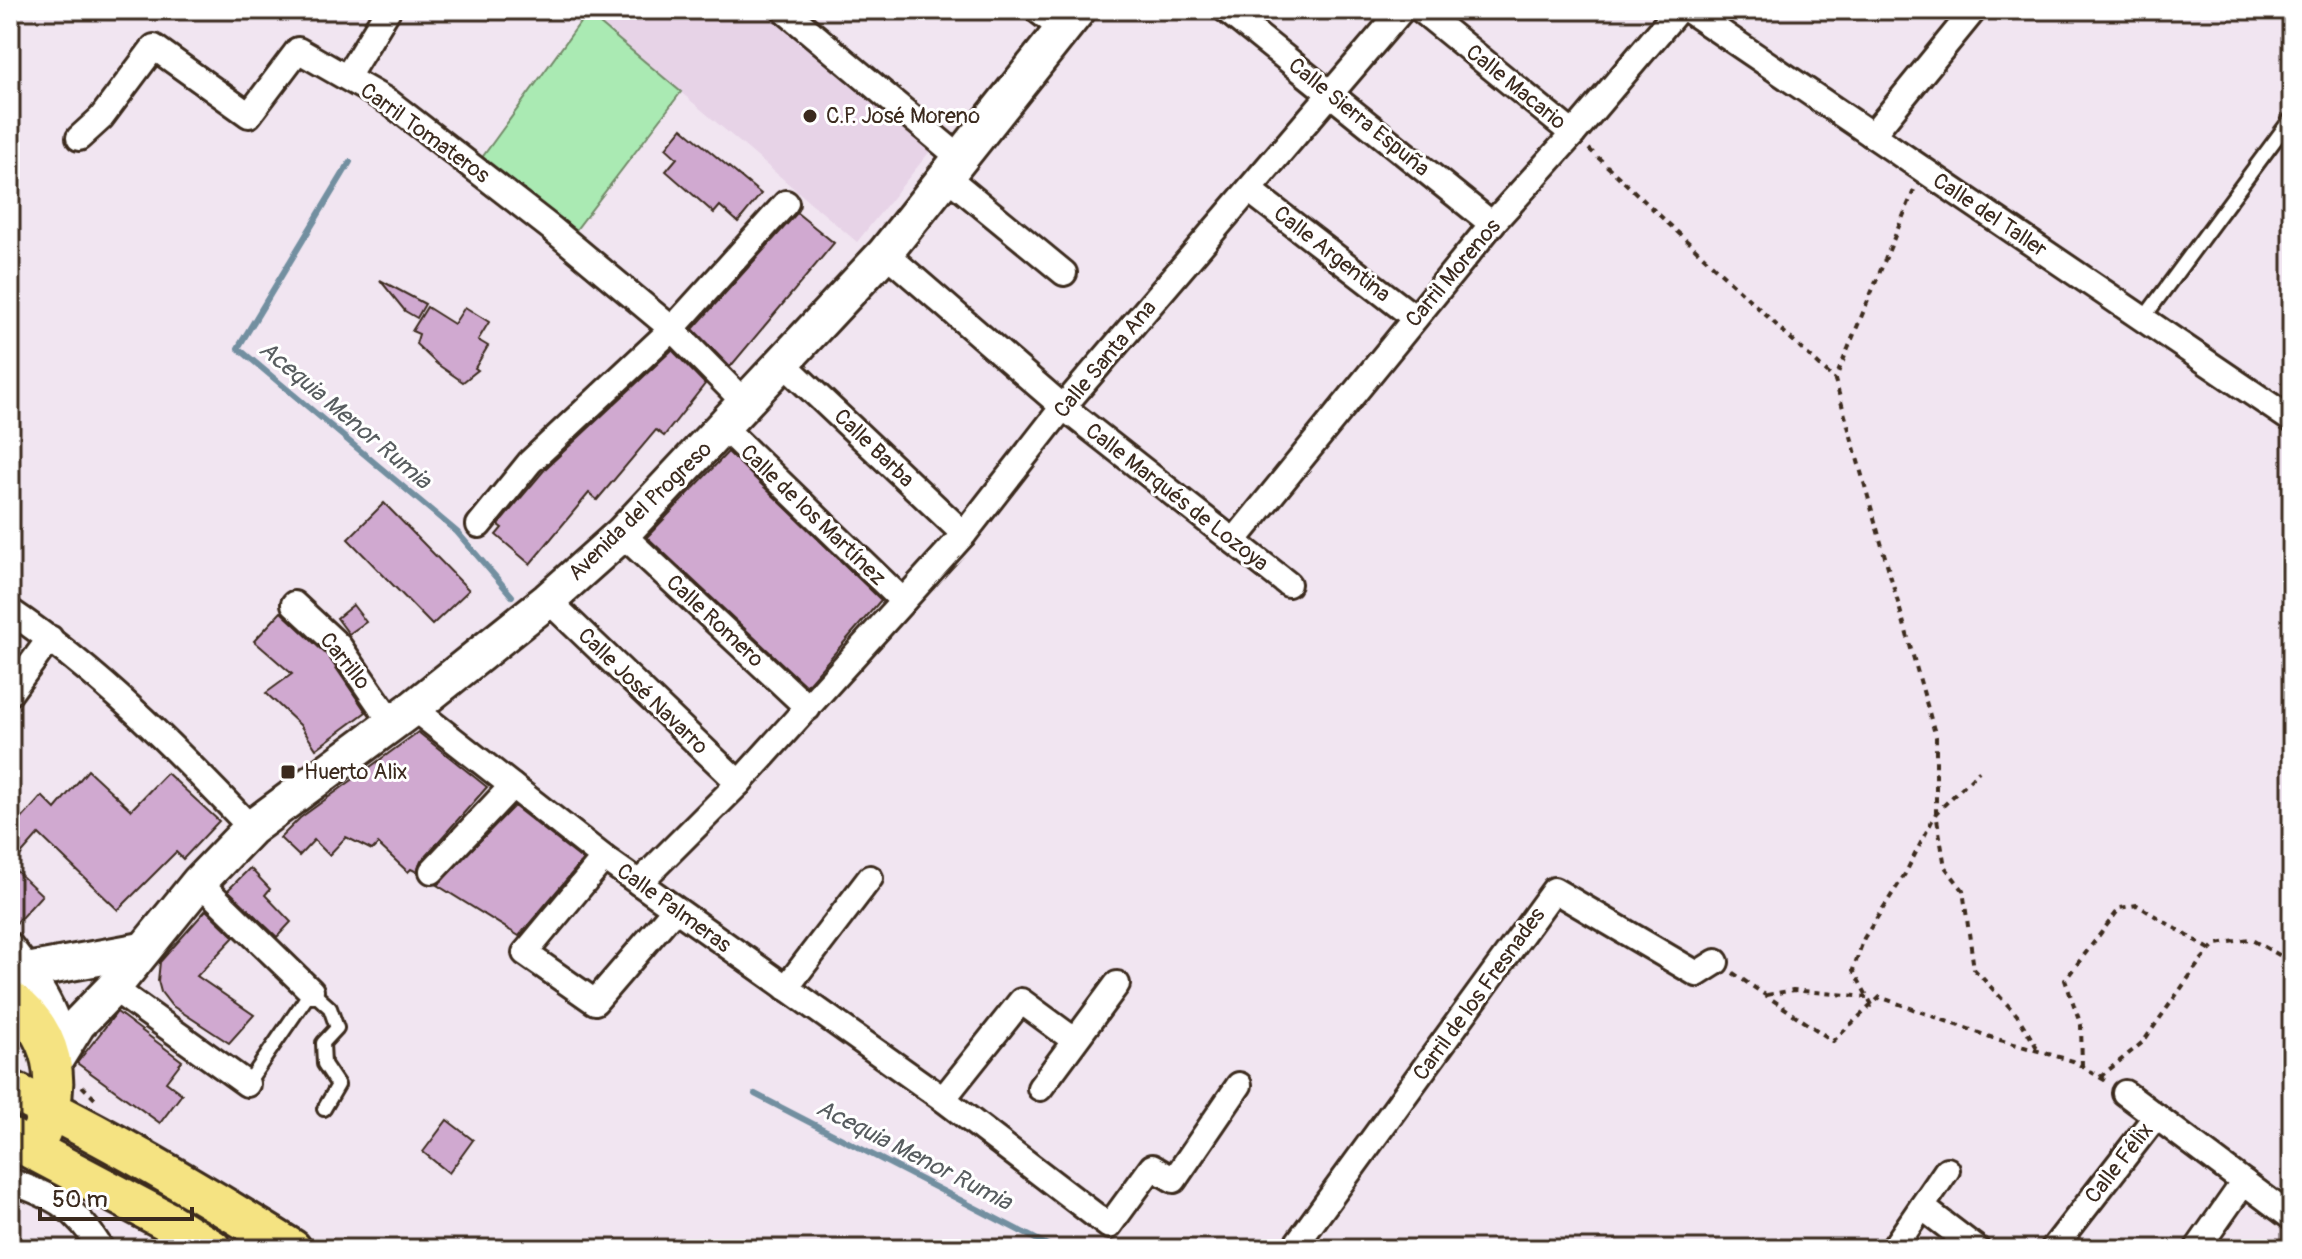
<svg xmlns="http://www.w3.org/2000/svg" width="2302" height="1259" viewBox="0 0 2302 1259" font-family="Pangolin,sans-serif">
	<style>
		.built { fill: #e7d3e7 }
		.green { fill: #aaeab3; stroke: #728a68; stroke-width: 2 }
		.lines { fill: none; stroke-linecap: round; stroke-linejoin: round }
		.stream { stroke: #728fa0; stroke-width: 6 }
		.building { fill: #d0a9d0; stroke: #3b2a1e; stroke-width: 2 }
		.service-casing { stroke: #3b2a1e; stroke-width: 18 }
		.minor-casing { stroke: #3b2a1e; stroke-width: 30 }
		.secondary-casing { stroke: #3b2a1e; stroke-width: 40 }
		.primary-casing { stroke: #3b2a1e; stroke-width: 44 }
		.path { stroke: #3b2a1e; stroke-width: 4; stroke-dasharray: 6 6; stroke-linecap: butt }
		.service { stroke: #fff; stroke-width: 12 }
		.minor { stroke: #fff; stroke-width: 24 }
		.secondary { stroke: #fff; stroke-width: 34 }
		.primary { stroke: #f5e382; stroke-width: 38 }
		.poi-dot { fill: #3b2a1e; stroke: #fff; stroke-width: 3 }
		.labels { text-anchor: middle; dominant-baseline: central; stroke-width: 6; stroke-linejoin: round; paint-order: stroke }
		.street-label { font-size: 22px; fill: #3b2a1e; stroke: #fff }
		.poi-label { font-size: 22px; fill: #3b2a1e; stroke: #fff; text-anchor: start }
		.water-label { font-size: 24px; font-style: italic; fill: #575c5f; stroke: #fff }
	</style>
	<rect width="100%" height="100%" fill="#f1e5f1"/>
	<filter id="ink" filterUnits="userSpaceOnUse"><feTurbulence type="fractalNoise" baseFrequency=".0125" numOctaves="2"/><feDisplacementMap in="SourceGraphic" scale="16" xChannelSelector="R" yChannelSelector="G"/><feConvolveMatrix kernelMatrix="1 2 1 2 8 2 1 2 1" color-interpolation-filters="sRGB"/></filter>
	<g filter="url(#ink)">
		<path class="built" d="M584 10H784L939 140 857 242Z"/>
		<path class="green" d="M587 13 681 92 575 231 481 159Z"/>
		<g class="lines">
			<g class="stream">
				<path d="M350 162 238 348 457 532 512 596"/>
				<path d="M755 1094 1055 1249"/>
			</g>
		</g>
		<g class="building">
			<path d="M682 128 761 194 738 222 720 206 714 213 666 171 677 158 666 148Z"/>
			<path d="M797 213 834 243 730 367 693 329Z"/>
			<path d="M380 280 425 304 417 318 405 311Z"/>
			<path d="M427 307 454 324 465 307 489 322 478 340 488 346 475 368 478 370 463 382 437 364 416 344 419 334 412 331Z"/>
			<path d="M672 350 705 384 664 436 656 430 597 500 589 493 530 564 496 535 502 528 498 525 546 468Z"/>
			<path d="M728 452 881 600 806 686 647 537Z"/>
			<path d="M384 503 469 590 432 625 348 539Z"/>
			<path d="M353 605 366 622 349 634 337 618Z"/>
			<path d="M281 612 328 656 366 712 316 749 300 725 266 693 292 674 254 641Z"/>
			<path d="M418 732 487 787 421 861 417 872 411 869 408 872 378 844 372 850 346 837 329 855 314 840 299 856 280 838 300 818Z"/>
			<path d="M88 770 131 810 167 773 219 821 183 859 176 852 118 910 39 834 11 866 42 895 10 930V832L42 796 55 809Z"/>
			<path d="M514 806 583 860 519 936 437 885Z"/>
			<path d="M250 868 270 889 265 895 291 922 277 937 228 890Z"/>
			<path d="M206 910 234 937 197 976 254 1015 229 1043 171 1005 161 992 158 981 160 962Z"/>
			<path d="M117 1012 182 1061 166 1082 182 1094 160 1123 77 1063Z"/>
			<path d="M447 1120 473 1140 449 1173 423 1152Z"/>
		</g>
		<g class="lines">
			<defs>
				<g id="service">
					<path d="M2143 319 2292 117"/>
					<path d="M309 989 330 1008 337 1028 323 1043 324 1064 338 1085 324 1109"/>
					<path d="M247 1084 311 991"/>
				</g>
				<g id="minor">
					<path d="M784 10 960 158"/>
					<path d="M1037 10 1062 29"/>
					<path d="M1226 10 1492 224"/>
					<path d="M1421 10 1573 134"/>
					<path d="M1688 10 2292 420"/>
					<path d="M347 77 388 10"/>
					<path d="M1872 135 1974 10"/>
					<path d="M79 138 101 118 154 47 249 115 298 50 389 102 551 228 672 329 746 404"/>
					<path d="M946 176 1064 273"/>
					<path d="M1249 190 1415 318"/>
					<path d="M885 253 1063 407 1288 584"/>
					<path d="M783 363 964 534"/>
					<path d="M724 428 903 601"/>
					<path d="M479 525 530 462 672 329 786 203"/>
					<path d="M622 534 808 708"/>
					<path d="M1234 541 1492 224 1573 134 1678 10"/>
					<path d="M548 600 739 783"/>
					<path d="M294 604 339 646 392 723"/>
					<path d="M10 611C99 671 177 750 251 828"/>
					<path d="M10 693 50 638"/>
					<path d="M413 708 604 858 943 1099 1109 1226 1152 1167 1174 1180 1239 1085"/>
					<path d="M604 858 525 953 595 1002 674 910"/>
					<path d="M432 871 512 786"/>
					<path d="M199 882 311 991"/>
					<path d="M639 883 739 783 964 534 1063 407 1402 10"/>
					<path d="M10 945C31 973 62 1011 61 1047"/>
					<path d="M113 988 247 1084"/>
					<path d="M786 988 870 878"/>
					<path d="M1040 1088 1117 984"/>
					<path d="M2125 1093 2292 1218"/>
					<path d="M943 1099 1021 1001 1074 1040"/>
					<path d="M10 1181C54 1197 76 1207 101 1249"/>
					<path d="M1922 1207 1977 1249"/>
					<path d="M1293 1249 1554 890 1697 974 1716 962"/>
					<path d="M1893 1249 1947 1170"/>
					<path d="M2053 1249 2156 1116"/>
					<path d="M2197 1249 2244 1182"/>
				</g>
				<g id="secondary">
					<path d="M10 974 142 950"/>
					<path d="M53 1064 78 1024 113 988 199 882 251 828 413 708 548 600 622 534 885 253 1078 10"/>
				</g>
				<g id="primary">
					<path d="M10 1000C53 1031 65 1084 41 1132"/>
					<path d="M10 1090C107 1136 201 1192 292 1249"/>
					<path d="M10 1138 165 1220 212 1249"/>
				</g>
			</defs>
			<use href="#service" class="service-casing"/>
			<use href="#minor" class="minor-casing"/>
			<use href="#secondary" class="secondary-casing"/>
			<use href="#primary" class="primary-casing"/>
			<g class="path">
				<path d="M1589 149 1835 380"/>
				<path d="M1914 190 1835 380 1936 737V813L1945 867 1963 890 1974 969 2017 1015 2039 1051"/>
				<path d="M1733 973 1833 1041 1880 997 1993 1038 2073 1061 2106 1081"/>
				<path d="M1767 995 1793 990 1867 997"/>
				<path d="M1872 1005 1853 970 1864 938 1905 874 1936 813 1979 771"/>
				<path d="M2082 1066 2081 1025 2065 980 2120 908 2137 905 2211 950"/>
				<path d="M2100 1077 2143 1042 2201 960 2216 944 2250 939 2292 962"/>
				<path d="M82 1086 95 1099"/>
			</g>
			<use href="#service" class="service"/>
			<use href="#minor" class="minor"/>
			<use href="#secondary" class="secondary"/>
			<use href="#primary" class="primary"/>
		</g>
	</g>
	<g class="poi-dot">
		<circle cx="810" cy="116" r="8"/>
		<rect x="280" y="764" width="16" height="16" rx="4"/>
	</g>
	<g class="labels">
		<g class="street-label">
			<text transform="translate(1516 87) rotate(39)">Calle Macario</text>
			<text transform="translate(1359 117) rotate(39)">Calle Sierra Espuña</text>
			<text transform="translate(425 133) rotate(36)">Carril Tomateros</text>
			<text transform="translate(1990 215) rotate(34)">Calle del Taller</text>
			<text transform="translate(1332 254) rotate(38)">Calle Argentina</text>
			<text transform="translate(1453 273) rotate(-50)">Carril Morenos</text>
			<text transform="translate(1105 359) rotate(-50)">Calle Santa Ana</text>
			<text transform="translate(874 448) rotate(44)">Calle Barba</text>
			<text transform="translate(1177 497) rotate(38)">Calle Marqués de Lozoya</text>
			<text transform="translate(640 511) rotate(-44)">Avenida del Progreso</text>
			<text transform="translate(813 515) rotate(44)">Calle de los Martínez</text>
			<text transform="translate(715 621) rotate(43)">Calle Romero</text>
			<text transform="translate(345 661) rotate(51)">Carrillo</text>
			<text transform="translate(643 691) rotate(44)">Calle José Navarro</text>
			<text transform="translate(674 908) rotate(36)">Calle Palmeras</text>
			<text transform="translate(1479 994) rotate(-54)">Carril de los Fresnades</text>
			<text transform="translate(2119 1163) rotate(-52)">Calle Félix</text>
		</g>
		<g class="poi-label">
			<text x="826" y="116">C.P. José Moreno</text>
			<text x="304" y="772">Huerto Alix</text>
		</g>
		<g class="water-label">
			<text transform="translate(345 415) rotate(40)">Acequia Menor Rumia</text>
			<text transform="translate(914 1155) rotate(27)">Acequia Menor Rumia</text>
		</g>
	</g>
	<rect width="2302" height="1259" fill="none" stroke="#fff" stroke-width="40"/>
	<rect x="20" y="20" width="2262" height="1219" fill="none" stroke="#3b2a1e" stroke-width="3" filter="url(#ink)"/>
	<path d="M40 1207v12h152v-12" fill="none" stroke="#3b2a1e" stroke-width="4"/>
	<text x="52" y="1207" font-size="24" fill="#3b2a1e" stroke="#ffffff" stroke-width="6" paint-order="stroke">50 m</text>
</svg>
